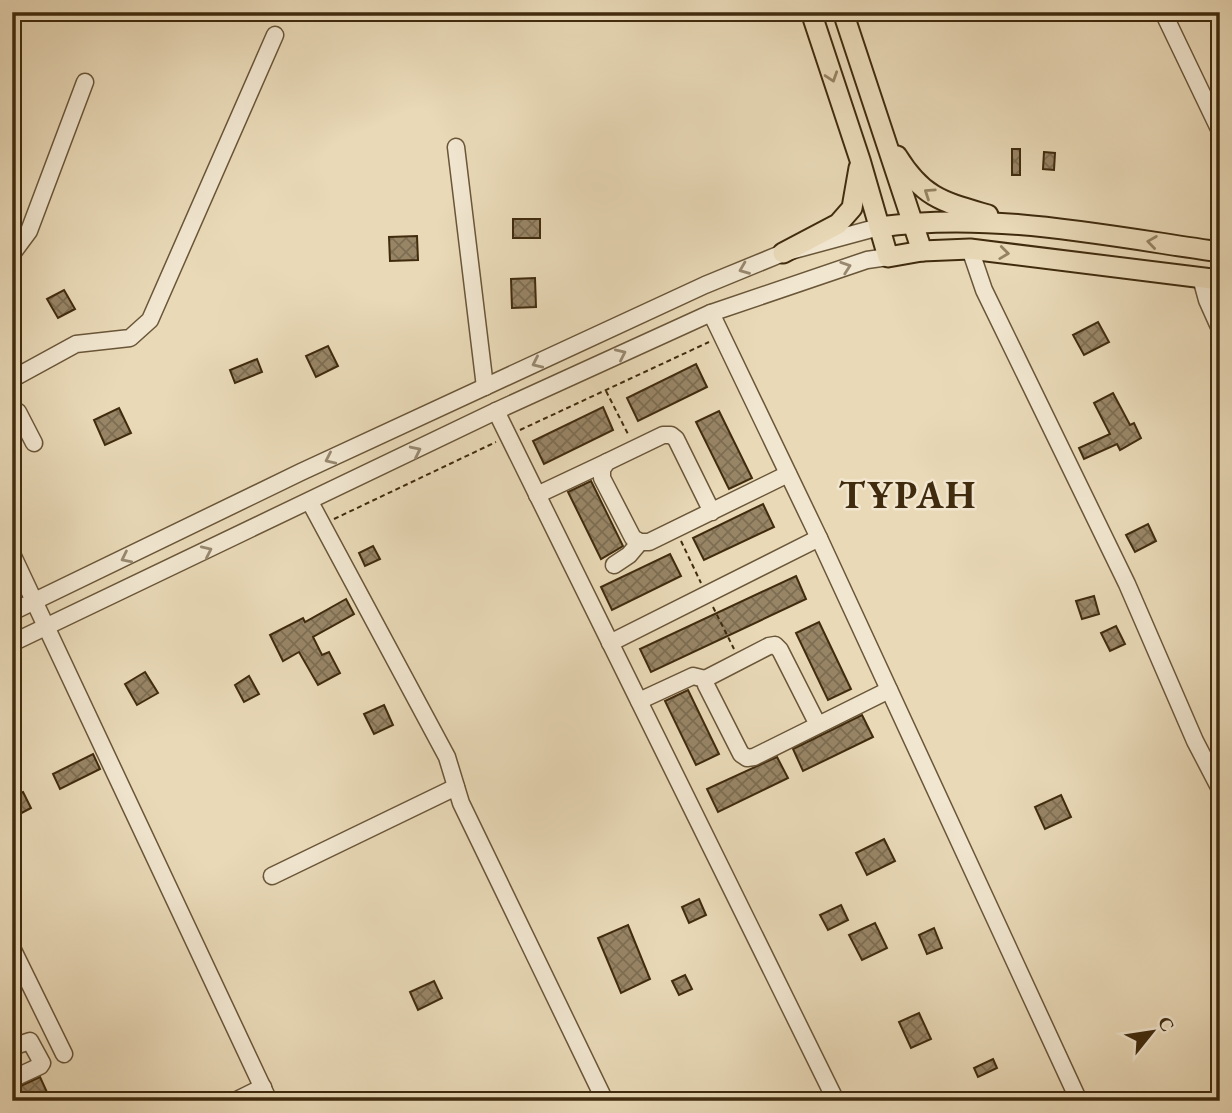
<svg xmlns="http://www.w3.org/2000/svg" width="1232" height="1113" viewBox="0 0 1232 1113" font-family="'EB Garamond',serif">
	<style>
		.building { fill: url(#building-cross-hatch); stroke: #402b0e; stroke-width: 2 }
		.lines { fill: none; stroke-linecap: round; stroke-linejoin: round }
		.minor-casing { stroke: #6a5638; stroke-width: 19 }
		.major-casing { stroke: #402b0e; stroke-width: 23 }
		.path { stroke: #402b0e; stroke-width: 2; stroke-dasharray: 5 3.5; stroke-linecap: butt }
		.minor { stroke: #f1e6d0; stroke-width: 16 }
		.major { stroke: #e9d9b7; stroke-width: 19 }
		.oneway { stroke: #948262 }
		.oneway2 { stroke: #98886f }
		.labels { text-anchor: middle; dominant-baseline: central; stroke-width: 5; stroke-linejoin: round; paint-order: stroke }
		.district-label { font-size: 38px; font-weight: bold; letter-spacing: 2px; fill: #402b0e; stroke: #f1e6d0 }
	</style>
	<defs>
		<pattern id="building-cross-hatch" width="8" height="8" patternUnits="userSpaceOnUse" patternTransform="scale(1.75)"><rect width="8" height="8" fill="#988566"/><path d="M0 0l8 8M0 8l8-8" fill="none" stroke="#7d6d52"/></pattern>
	</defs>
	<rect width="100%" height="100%" fill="#e9d9b7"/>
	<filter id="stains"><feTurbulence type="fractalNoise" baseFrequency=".00286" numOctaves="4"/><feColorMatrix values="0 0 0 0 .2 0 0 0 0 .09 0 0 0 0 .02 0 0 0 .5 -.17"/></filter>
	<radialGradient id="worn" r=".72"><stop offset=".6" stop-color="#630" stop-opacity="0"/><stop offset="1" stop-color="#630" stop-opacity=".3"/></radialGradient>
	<g class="building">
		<rect x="1012" y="149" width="8" height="26"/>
		<path d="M1044 152 1055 153 1054 170 1043 169Z"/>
		<rect x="513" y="219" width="27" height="19"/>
		<path d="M417 236 418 260 390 261 389 237Z"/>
		<path d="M535 278 536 307 512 308 511 279Z"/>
		<path d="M64 290 75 309 58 318 47 299Z"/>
		<path d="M1098 322 1109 342 1084 355 1073 335Z"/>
		<path d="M328 346 338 366 316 377 306 356Z"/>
		<path d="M257 359 262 372 235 383 230 370Z"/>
		<path d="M696 364 707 387 638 421 627 398Z"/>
		<path d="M1113 393 1130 425 1134 423 1141 438 1120 450 1117 444 1084 459 1079 448 1110 434 1094 403Z"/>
		<path d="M603 407 613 430 544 464 533 441Z"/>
		<path d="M119 408 131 433 105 445 94 420Z"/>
		<path d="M719 411 752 478 729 489 696 422Z"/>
		<path d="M591 481 623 546 601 559 568 492Z"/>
		<path d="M763 504 774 527 704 560 693 538Z"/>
		<path d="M1148 524 1156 541 1135 552 1126 535Z"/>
		<path d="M373 546 380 559 365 566 359 553Z"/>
		<path d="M670 554 681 576 612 610 601 587Z"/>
		<path d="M796 576 806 599 651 672 640 649Z"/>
		<path d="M1094 596 1099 614 1082 619 1076 601Z"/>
		<path d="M346 599 354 614 313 637 322 655 329 652 340 673 318 685 299 652 283 661 270 635 303 618 305 622Z"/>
		<path d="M819 622 851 689 828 700 796 633Z"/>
		<path d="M1116 626 1125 644 1110 651 1101 633Z"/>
		<path d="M145 672 158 693 137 705 125 684Z"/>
		<path d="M249 676 259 694 244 702 235 685Z"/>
		<path d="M688 690 719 754 696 765 665 701Z"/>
		<path d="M384 705 393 725 374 734 364 714Z"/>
		<path d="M862 715 873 737 803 771 793 749Z"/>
		<path d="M93 754 100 769 60 789 53 774Z"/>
		<path d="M777 757 788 778 718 812 707 789Z"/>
		<path d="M23 792 31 808 12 818V797Z"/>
		<path d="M1061 795 1071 817 1045 829 1035 807Z"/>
		<path d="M884 839 895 861 867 875 856 853Z"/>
		<path d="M699 899 706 915 689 923 682 907Z"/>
		<path d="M841 905 848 920 828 930 820 915Z"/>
		<path d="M875 923 887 948 862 960 849 935Z"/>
		<path d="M628 925 650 979 621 993 598 938Z"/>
		<path d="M934 928 942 948 927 954 919 935Z"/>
		<path d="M685 975 692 989 679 995 672 981Z"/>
		<path d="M434 981 442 998 418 1010 410 992Z"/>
		<path d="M919 1013 931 1039 911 1048 899 1022Z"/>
		<path d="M993 1059 997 1068 978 1077 974 1068Z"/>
		<path d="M40 1077 51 1101H12V1090Z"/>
	</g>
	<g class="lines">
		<defs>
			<g id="minor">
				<path d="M1163 12 1220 131"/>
				<path d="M456 147 485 387"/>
				<path d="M970 249 984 290 1127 584 1195 741 1220 789"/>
				<path d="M12 254 29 231 85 82"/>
				<path d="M1201 278 1207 300 1220 329"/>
				<path d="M711 313 819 538 1079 1101"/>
				<path d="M12 379 76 344 130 338 150 320 275 35"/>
				<path d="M12 409 18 412 34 443"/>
				<path d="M496 411 836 1101"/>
				<path d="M537 495 607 462"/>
				<path d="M310 502 447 757 461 803 605 1101"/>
				<path d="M712 512 676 439 671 435H663L607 462 602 469V478L633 538 640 542H649L788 474"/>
				<path d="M12 554 269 1101"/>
				<path d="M614 565 629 555 640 542"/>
				<path d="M12 612 301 472 705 285 783 253 879 227"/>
				<path d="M12 643 496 411 711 313 867 260 888 257"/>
				<path d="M610 643 819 538"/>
				<path d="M639 701 693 676 705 679"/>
				<path d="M818 725 780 650 775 645 769 646 705 679 706 685 741 754 747 758 754 757 889 690"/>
				<path d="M272 876 456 787"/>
				<path d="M12 948 64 1054"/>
				<path d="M12 1047 30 1041 42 1063 40 1066 12 1079"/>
				<path d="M235 1101 263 1087"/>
			</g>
			<g id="major">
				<path d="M811 12 860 160 888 257 922 251 970 249 1220 280"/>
				<path d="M843 12 922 251"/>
				<path d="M897 156C923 198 943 202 988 215"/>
				<path d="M879 227C992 211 1107 236 1220 252"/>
				<path d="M783 253 838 224 852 208 859 168"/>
			</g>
		</defs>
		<use href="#minor" class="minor-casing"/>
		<use href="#major" class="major-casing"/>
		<g class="path">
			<path d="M606 391 629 436"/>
			<path d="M520 430 709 342"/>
			<path d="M334 519 496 442"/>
			<path d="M681 541 701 583"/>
			<path d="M713 607 734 649"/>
		</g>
		<use href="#minor" class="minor"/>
		<use href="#major" class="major"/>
	</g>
	<defs><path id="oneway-chevron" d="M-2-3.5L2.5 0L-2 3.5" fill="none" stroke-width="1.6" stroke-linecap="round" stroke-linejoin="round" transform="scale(1.75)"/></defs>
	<g class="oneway">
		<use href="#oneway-chevron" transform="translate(832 77) rotate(72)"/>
		<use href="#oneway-chevron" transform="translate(929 193) rotate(-146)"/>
		<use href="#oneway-chevron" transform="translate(1152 242) rotate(-172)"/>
		<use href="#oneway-chevron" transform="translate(1004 253) rotate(7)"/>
	</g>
	<g class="oneway2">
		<use href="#oneway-chevron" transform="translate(846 267) rotate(-19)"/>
		<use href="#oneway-chevron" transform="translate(744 269) rotate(158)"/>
		<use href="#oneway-chevron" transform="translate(621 354) rotate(-25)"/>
		<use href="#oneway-chevron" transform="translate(537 363) rotate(155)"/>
		<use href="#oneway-chevron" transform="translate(416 451) rotate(-26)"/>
		<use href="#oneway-chevron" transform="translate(330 459) rotate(155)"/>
		<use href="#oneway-chevron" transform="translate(207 551) rotate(-25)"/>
		<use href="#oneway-chevron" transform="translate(126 558) rotate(154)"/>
	</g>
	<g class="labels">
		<g class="district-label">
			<text x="908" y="494">ТҰРАН</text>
		</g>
	</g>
	<rect width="1232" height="1113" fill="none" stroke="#e9d9b7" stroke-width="42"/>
	<rect x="14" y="14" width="1204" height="1085" fill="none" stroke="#402b0e" stroke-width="3.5"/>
	<rect x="21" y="21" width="1190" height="1071" fill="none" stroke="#402b0e" stroke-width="2"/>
	<g transform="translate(1152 1032) rotate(60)" stroke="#f1e6d0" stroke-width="5" paint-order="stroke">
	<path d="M0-5L12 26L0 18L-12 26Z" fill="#402b0e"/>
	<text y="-10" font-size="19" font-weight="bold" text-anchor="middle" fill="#402b0e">С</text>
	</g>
	<rect width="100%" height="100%" filter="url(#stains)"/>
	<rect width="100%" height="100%" fill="url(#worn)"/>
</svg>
